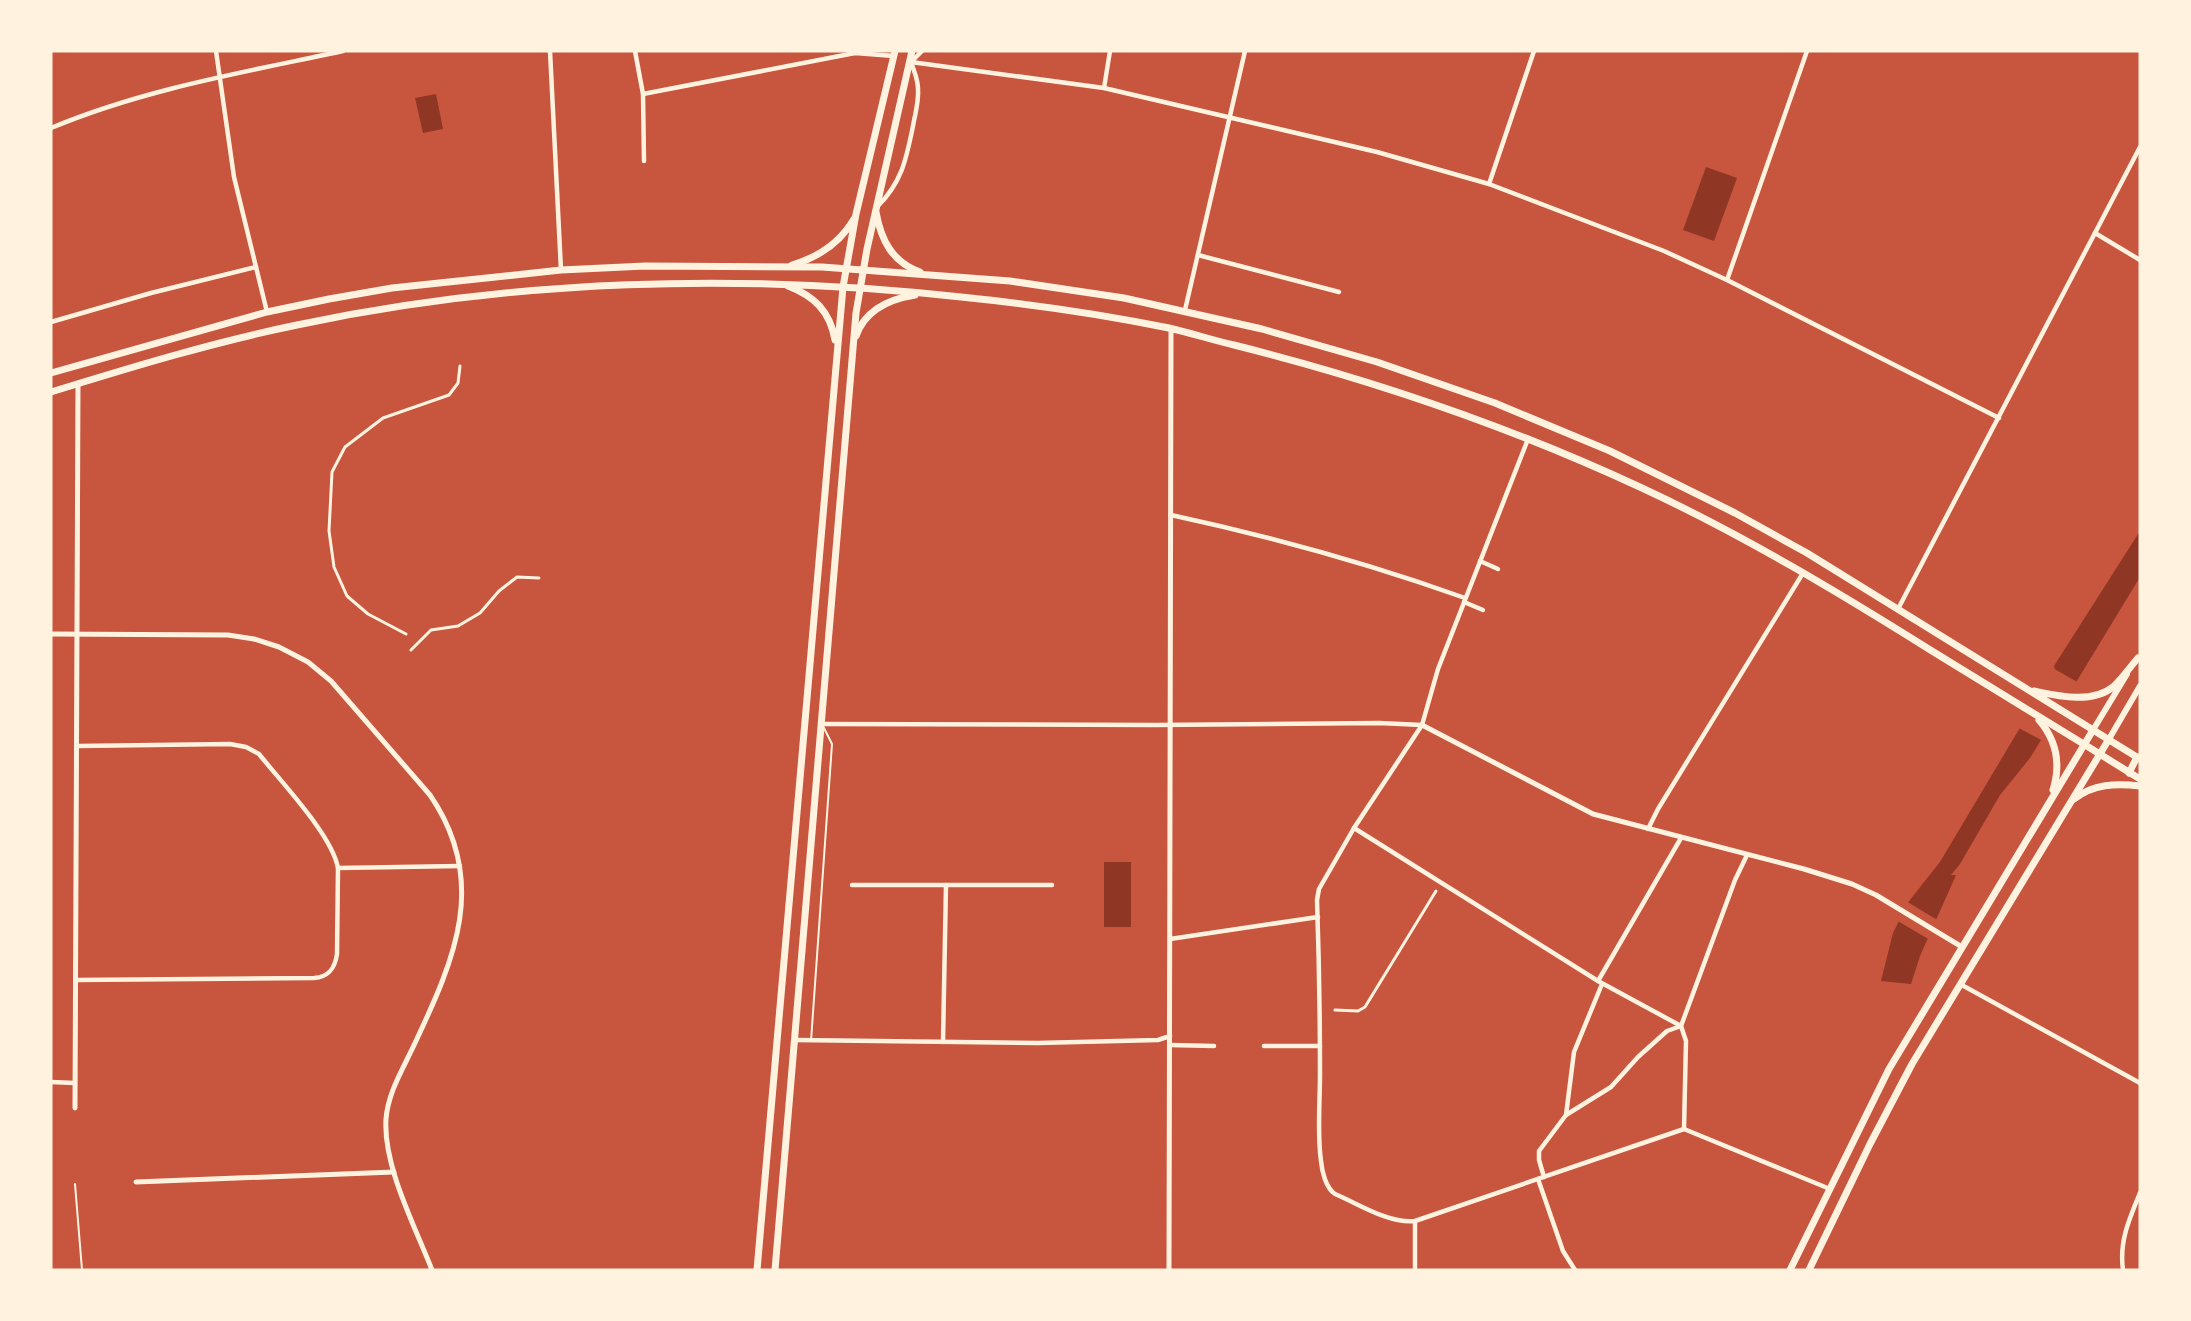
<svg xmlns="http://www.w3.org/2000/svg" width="2191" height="1321" viewBox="0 0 2191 1321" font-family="'Noto Sans',sans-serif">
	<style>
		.water { fill: #8f3625 }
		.pier { fill: #c8553d }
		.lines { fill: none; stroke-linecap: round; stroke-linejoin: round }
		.service { stroke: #fff3e0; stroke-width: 2 }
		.pedestrian { stroke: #fff3e0; stroke-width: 3 }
		.minor { stroke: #fff3e0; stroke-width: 4.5 }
		.tertiary { stroke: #fff3e0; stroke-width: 5 }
		.secondary { stroke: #fff3e0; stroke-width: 6 }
		.primary { stroke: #fff3e0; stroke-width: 7 }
	</style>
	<rect width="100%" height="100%" fill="#c8553d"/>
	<g class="water">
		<path d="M436 94 443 129 423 133 415 98Z"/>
		<path d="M1706 167 1737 178 1714 241 1683 230Z"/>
		<path d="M2140 531V577L2030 758 2000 795 1960 864 1951 875H1956L1920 956 1911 984 1881 981 1893 933 1909 901 1940 862 2055 669 2054 666Z"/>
		<rect x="1104" y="862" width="27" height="65"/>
	</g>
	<g class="pier">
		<path d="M2051 667 2079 683 2043 741 2017 727Z"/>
		<path d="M1906 901 1939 921 1930 940 1896 920Z"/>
	</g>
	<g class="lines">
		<g class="service">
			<path d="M811 1041 832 744 824 728"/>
			<path d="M75 1184 82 1270"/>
		</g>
		<g class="pedestrian">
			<path d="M406 634 368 614 347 596 334 567 329 531 332 472 345 447 383 418 449 395 458 383 460 366"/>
			<path d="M411 650 431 630 458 626 480 613 499 591 517 577 539 578"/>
			<path d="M1335 1010 1358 1011 1365 1007 1436 891"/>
		</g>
		<g class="minor">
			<path d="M216 51 234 177 267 312"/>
			<path d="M550 51 561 270"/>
			<path d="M635 51 643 94 644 161"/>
			<path d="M911 62 1104 88 1377 152 1489 184 1664 251 1727 280 1999 418"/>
			<path d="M911 62 922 51"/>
			<path d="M1104 88 1110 51"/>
			<path d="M643 94 855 53 894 56"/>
			<path d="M51 128C144 89 245 72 343 51"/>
			<path d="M1489 184 1534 51"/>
			<path d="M877 207C902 182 906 160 913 126 915 114 919 102 918 89 918 79 914 71 911 62"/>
			<path d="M2095 233 2140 260"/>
			<path d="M1198 255 1339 292"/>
			<path d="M1727 280 1807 51"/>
			<path d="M1185 310 1245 51"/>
			<path d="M51 322 151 293 256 267"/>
			<path d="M1528 439 1438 669 1422 725 1354 828 1319 889 1317 900C1319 958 1320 1016 1320 1074 1320 1103 1317 1133 1321 1161 1322 1172 1326 1188 1335 1194 1359 1204 1389 1224 1415 1221L1684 1129 1830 1189"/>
			<path d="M1171 515C1273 537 1367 563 1465 598"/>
			<path d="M1480 561 1498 569"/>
			<path d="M1464 602 1483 610"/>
			<path d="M1898 609 2140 147"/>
			<path d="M821 724 1156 725 1379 723 1422 725"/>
			<path d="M1354 828 1598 981 1681 1026 1686 1041 1684 1129"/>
			<path d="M1648 829 1658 809 1803 573"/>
			<path d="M338 868 460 866"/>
			<path d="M852 885H1052"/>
			<path d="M1170 939 1318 917"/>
			<path d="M76 980 314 978C329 977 335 968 337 954L338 868C332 835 282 783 259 754L246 747 230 744 77 746"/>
			<path d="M1598 981 1681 838"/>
			<path d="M1960 984 2140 1083"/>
			<path d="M795 1040 1038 1043 1158 1040 1170 1036"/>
			<path d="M943 1042 946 885"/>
			<path d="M1170 1045 1214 1046"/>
			<path d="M1264 1046H1320"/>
			<path d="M51 1082 75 1083"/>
			<path d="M1566 1115 1574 1052 1602 984"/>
			<path d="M1544 1177 1539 1160V1151L1566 1115 1611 1087 1638 1057 1667 1031 1681 1026 1735 880 1747 855"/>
			<path d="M1538 1179 1563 1251 1575 1270"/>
			<path d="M1415 1270V1221"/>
			<path d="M2123 1270C2119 1242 2129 1219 2140 1193"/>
		</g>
		<g class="tertiary">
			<path d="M51 634 228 635 254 639 279 647 308 662 331 681 430 795C489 881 455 958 415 1043 404 1067 388 1092 386 1119 383 1166 415 1226 432 1270"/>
			<path d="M1422 725 1593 814 1804 869 1852 884 1876 895 1962 947"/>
			<path d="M75 1108 78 384"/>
			<path d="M136 1182 394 1172"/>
			<path d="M1169 1270 1171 329"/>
		</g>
		<g class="secondary">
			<path d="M2093 730 2127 674"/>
			<path d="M2109 739 2140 686"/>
		</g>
		<g class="primary">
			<path d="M876 212C881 240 892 262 920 272"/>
			<path d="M792 265C819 257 840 243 854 219"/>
			<path d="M788 286C814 296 830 311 835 340"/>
			<path d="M856 336C865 310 890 299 915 295"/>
			<path d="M51 373 267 312 329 299 392 288 561 270 645 266 822 267 1010 281 1124 298 1262 329 1377 362 1495 403 1610 451 1735 513 1807 553 2140 759"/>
			<path d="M51 392C132 367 214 342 297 325 514 279 741 273 961 297 1030 304 1100 314 1169 328 1191 333 1212 340 1234 345 1374 380 1511 427 1642 488 1743 535 1838 592 1932 651 2002 694 2071 736 2140 779"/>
			<path d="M2034 691C2058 696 2092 704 2113 687 2122 679 2130 667 2138 658"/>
			<path d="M2039 720C2057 741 2061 764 2053 790"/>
			<path d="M2129 773 2137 757"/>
			<path d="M2074 799C2093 784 2116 783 2140 786"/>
			<path d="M757 1270 843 287 856 214 895 51"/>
			<path d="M775 1270 856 313 867 249 912 51"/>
			<path d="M1790 1270 1889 1069 2093 730"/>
			<path d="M1809 1270 1870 1144 1912 1064 2109 739"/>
		</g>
	</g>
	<rect width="2191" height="1321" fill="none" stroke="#fff3e0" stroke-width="105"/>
</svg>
